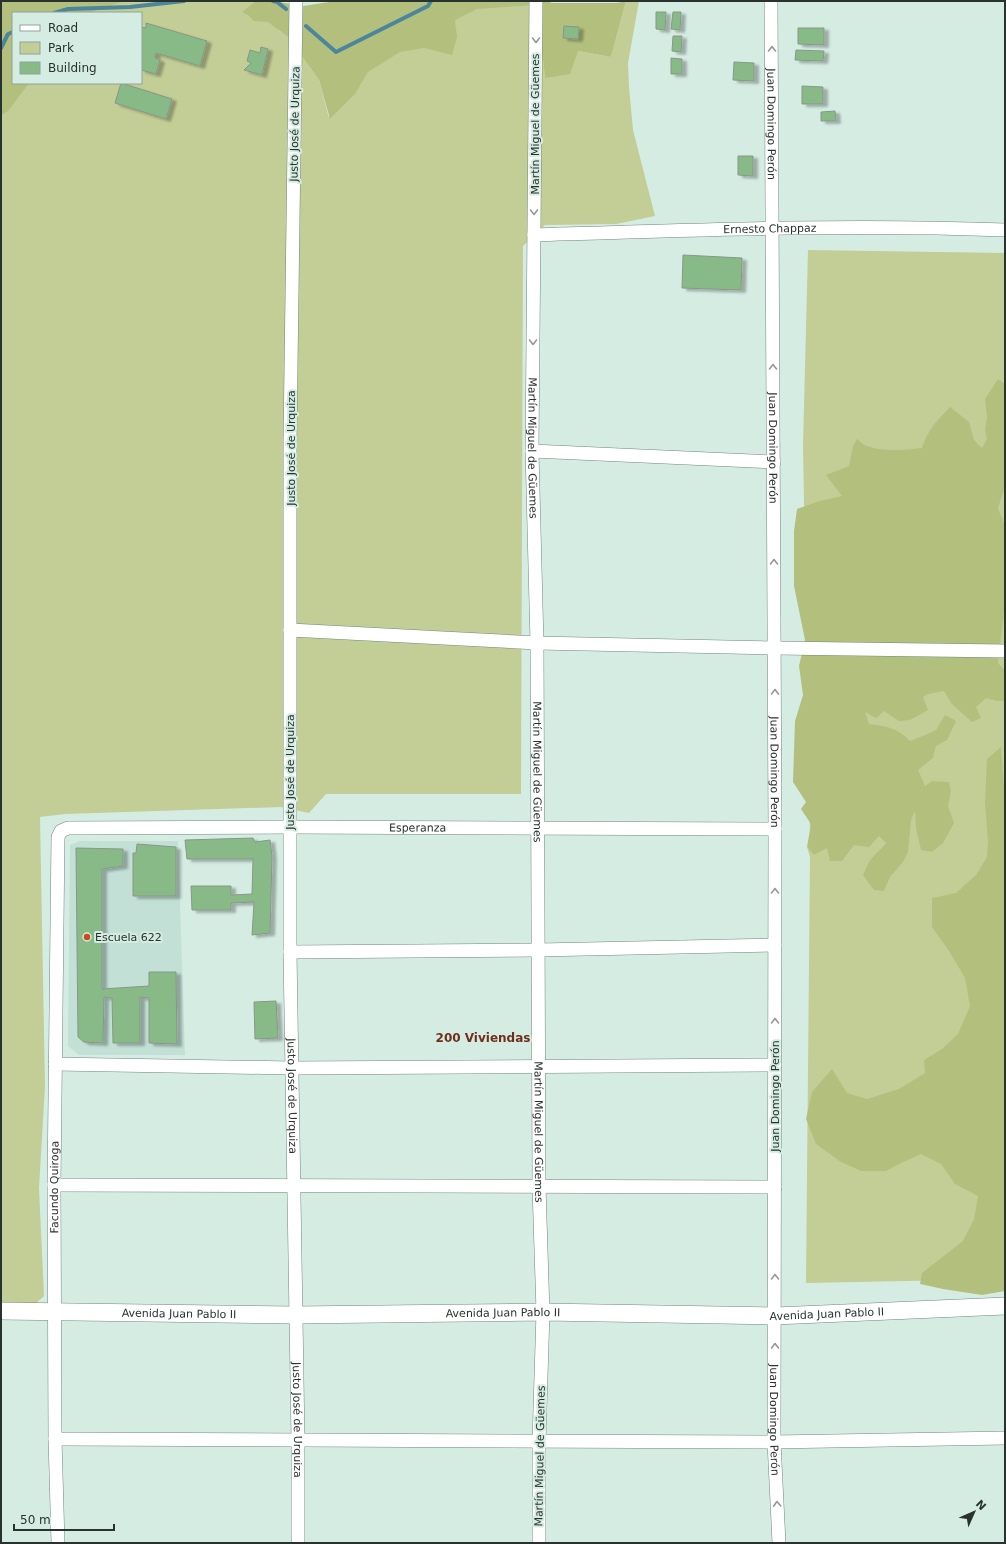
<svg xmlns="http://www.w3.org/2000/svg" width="1006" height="1544" viewBox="0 0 1006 1544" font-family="'DejaVu Sans',sans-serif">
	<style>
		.built { fill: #c2e0d6 }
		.green { fill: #c2ce95; fill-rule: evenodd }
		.forest { fill: #b3c07d }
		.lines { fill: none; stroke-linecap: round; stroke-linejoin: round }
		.stream { stroke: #4b869a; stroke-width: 4 }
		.building { fill: #88ba87; stroke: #889788; filter: url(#shadow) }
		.minor-casing { stroke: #72867f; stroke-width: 14 }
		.tertiary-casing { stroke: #72867f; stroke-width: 18 }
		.minor { stroke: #fff; stroke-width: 13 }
		.tertiary { stroke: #fff; stroke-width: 17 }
		.oneway { stroke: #949896 }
		.poi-dot { fill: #d0481e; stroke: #d5ece3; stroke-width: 1.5 }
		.labels { text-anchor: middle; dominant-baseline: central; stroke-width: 4; stroke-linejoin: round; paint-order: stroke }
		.street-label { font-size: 11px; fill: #29322e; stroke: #d5ece3 }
		.poi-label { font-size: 11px; fill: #29322e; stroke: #d5ece3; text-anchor: start }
		.neighbourhood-label { font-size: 12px; font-weight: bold; fill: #712e1b; stroke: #d5ece3 }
	</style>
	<defs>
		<filter id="shadow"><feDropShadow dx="4.5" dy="2.5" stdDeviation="1" flood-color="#0004"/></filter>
	</defs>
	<rect width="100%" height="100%" fill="#d5ece3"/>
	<path class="built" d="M80 841H178L185 1055H79L68 1046 70 845Z"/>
	<g class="green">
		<path d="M1 1H279L278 30 289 38 319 80 329 118 333 5 504 7 537 5 545 77 578 51 611 57 626 1H639L628 63 629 87 633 130 655 216 616 224 545 225 523 246 521 794H326L309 813 281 807 65 814 40 817 45 1086 39 1188 44 1296 34 1305H1ZM13 13H141V83H13Z"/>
		<path d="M808 250 1005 253V1279L806 1283 810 857 807 847 810 850V835L803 446Z"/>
	</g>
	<g class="forest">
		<path d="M1 1H125L91 12V13H13V83H29L8 111 1 115Z"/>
		<path d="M256 1H273L303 6 336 1H547L552 3H617L626 1 611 57 578 51 570 74 545 78 537 5 477 9 455 20 457 37 452 55 424 48 400 52 368 72 355 94 330 119 319 80 289 38 268 22 254 21 248 15 242 12Z"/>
		<path d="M998 379 1005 384V487L998 508 1005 526 1004 612 998 663 1005 671 1004 701H997L986 698 976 707 981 718 972 722 952 704 944 691 928 694 923 697 928 710 910 720 899 721 884 711 876 718 865 712 869 724C886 726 898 728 910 741L923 736 936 730 945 715 956 721 947 740 936 746 933 758 918 770 925 786 932 781 949 782 951 791 948 806 954 823 943 843 932 852 921 850 916 828 915 811 911 820 908 852 903 862 890 877 884 891 874 890 863 875C866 869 868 862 873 857 877 852 882 849 886 843L879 836 869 847 854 845 842 861H830L827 848 814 855 807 847 811 824 801 809 806 802 793 782 795 721 803 695 799 666 805 640 794 586V531L797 509 820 501 842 496 826 475 849 466 853 446 857 439C860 441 863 445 867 446 885 452 904 450 922 448 928 429 937 421 950 407L969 422 974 440 982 448 987 439 985 430 987 417 985 399Z"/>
		<path d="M1001 747 1005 800V1291L982 1295 943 1289 920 1284 922 1273 963 1241 974 1219 978 1196 955 1184 941 1164 921 1154 901 1163 886 1171H861L841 1162 816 1144 806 1119 812 1092 832 1069 847 1093 867 1099 899 1089 925 1073 924 1060 942 1049 958 1034 970 1006 965 978 949 951 932 927V898L956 893 976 875 987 857 988 841 985 803 987 759Z"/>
	</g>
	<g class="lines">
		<g class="stream">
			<path d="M273 1 277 2 286 9"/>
			<path d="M54 13 68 9 130 7 184 1"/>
			<path d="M306 26 336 52 428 6 431 1"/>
			<path d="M1 48 8 34 13 32"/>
		</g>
	</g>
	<g class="building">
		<path d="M656 12H666L665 30 656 29Z"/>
		<path d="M673 12H681L680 30 671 29Z"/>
		<path d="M146 23 207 41 200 66 156 53 155 58 160 60 156 74 141 70V27L146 28Z"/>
		<path d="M564 26 579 27 578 39 563 38Z"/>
		<path d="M798 28H824V45L798 44Z"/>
		<path d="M673 36H682L681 52 672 51Z"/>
		<path d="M261 47 268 49 262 75 244 70 251 63 247 61 250 50 260 53Z"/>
		<path d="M796 50 824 51 823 61 795 60Z"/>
		<path d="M671 58 682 59V74H671Z"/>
		<path d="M734 62 754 63V81L733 80Z"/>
		<path d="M121 83 172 99 166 119 115 103Z"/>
		<path d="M802 86 823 87V104H802Z"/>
		<path d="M835 111 836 121H821V112Z"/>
		<path d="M738 156H753V176L738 175Z"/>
		<path d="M683 255 742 258 741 290 682 288Z"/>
		<path d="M253 838 255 842 270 840 272 856 270 933 252 935 254 902 231 903V910H192L191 886H231V895L252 894 253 859H187L185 840Z"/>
		<path d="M137 844 176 847V896H133V853H136Z"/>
		<path d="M76 848 123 849V866L102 869V989L149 986V972H176L177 1044 149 1043V998L140 997V1043H113L112 998 104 997 103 1043 84 1042 78 1037Z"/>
		<path d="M276 1001 278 1038 255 1039 254 1002Z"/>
	</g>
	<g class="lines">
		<defs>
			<g id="minor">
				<path id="s1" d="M296 1 290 441V952L298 1440V1543"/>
				<path id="s2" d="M536 1 532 451 537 643 539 1187 543 1312 539 1441V1543"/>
				<path id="s3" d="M771 1 775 829 774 1442 779 1543"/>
				<path id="s4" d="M534 235C691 230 848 224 1005 230"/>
				<path d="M532 451 774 462"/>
				<path d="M290 630 537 643 775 648 1005 651"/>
				<path d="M290 952 539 950 775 945"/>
				<path d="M55 1064 291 1068 775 1065"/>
				<path d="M54 1185 775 1187"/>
				<path d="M55 1439 774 1442 1005 1438"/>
				<path id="s5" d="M58 1543 55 1439 54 1185 58 837 61 831 68 828 290 827 775 829"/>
			</g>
			<g id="tertiary">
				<path id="s6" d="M1 1311 295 1315 543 1312 775 1316 1005 1306"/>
			</g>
		</defs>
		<use href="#minor" class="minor-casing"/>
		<use href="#tertiary" class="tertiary-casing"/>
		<use href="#minor" class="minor"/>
		<use href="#tertiary" class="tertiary"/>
	</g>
	<defs><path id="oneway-chevron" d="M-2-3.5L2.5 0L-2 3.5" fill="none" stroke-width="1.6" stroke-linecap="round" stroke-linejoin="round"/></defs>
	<g class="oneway">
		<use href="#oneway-chevron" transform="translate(536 40) rotate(90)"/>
		<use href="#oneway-chevron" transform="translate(772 49) rotate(-90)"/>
		<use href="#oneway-chevron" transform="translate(534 212) rotate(90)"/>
		<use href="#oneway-chevron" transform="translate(533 342) rotate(90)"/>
		<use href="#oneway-chevron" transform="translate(773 367) rotate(-90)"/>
		<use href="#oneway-chevron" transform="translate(774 562) rotate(-90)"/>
		<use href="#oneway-chevron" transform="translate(775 692) rotate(-90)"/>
		<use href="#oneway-chevron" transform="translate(775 891) rotate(-90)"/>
		<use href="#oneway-chevron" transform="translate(775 1021) rotate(-90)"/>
		<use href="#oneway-chevron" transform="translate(775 1277) rotate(-90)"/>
		<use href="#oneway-chevron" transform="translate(775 1346) rotate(-90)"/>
		<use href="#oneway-chevron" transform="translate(777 1504) rotate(-93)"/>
	</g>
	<circle class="poi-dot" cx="87" cy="937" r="4"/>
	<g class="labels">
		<g class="street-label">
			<text transform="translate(295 124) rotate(-89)">Justo José de Urquiza</text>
			<text transform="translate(535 124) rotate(-90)">Martín Miguel de Güemes</text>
			<text stroke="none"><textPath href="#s3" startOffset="123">Juan Domingo Perón</textPath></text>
			<text stroke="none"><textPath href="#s4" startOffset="236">Ernesto Chappaz</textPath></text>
			<text transform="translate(291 448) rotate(-90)">Justo José de Urquiza</text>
			<text stroke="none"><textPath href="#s2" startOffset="447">Martín Miguel de Güemes</textPath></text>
			<text stroke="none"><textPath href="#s3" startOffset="447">Juan Domingo Perón</textPath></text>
			<text transform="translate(290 772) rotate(-90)">Justo José de Urquiza</text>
			<text stroke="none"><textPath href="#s2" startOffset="771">Martín Miguel de Güemes</textPath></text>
			<text stroke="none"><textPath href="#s3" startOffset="771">Juan Domingo Perón</textPath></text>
			<text stroke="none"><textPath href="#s5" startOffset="1070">Esperanza</textPath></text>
			<text stroke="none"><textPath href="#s1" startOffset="1095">Justo José de Urquiza</textPath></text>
			<text transform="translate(775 1096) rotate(-90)">Juan Domingo Perón</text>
			<text stroke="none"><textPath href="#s2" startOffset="1131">Martín Miguel de Güemes</textPath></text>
			<text stroke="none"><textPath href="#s5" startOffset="356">Facundo Quiroga</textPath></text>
			<text stroke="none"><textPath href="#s6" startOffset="178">Avenida Juan Pablo II</textPath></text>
			<text stroke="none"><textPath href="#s6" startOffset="502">Avenida Juan Pablo II</textPath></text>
			<text stroke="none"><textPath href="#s6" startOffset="826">Avenida Juan Pablo II</textPath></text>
			<text stroke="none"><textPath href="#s1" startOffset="1419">Justo José de Urquiza</textPath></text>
			<text stroke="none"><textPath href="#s3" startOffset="1419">Juan Domingo Perón</textPath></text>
			<text transform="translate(540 1456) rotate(-89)">Martín Miguel de Güemes</text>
		</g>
		<g class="poi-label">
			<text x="95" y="937">Escuela 622</text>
		</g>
		<g class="neighbourhood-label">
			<text x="483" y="1038">200 Viviendas</text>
		</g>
	</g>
	<rect width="1006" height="1544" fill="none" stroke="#29322e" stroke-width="4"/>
	<rect x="12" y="12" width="130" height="72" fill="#d5ece3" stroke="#90a29b"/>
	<rect x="20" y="25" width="20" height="6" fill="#ffffff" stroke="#90a29b"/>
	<text x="48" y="32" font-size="12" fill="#29322e">Road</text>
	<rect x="20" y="42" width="20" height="12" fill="#c2ce95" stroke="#90a29b"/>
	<text x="48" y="52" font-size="12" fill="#29322e">Park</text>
	<rect x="20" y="62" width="20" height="12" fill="#88ba87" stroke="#90a29b"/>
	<text x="48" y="72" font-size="12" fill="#29322e">Building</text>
	<g transform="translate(974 1512) rotate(45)" stroke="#d5ece3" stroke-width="3" paint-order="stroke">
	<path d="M0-3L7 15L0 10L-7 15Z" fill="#29322e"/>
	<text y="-6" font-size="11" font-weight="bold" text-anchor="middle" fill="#29322e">N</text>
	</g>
	<path d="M14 1524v6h100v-6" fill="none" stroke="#29322e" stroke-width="2"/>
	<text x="20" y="1524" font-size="12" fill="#29322e" stroke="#d5ece3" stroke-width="3" paint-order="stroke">50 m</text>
</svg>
